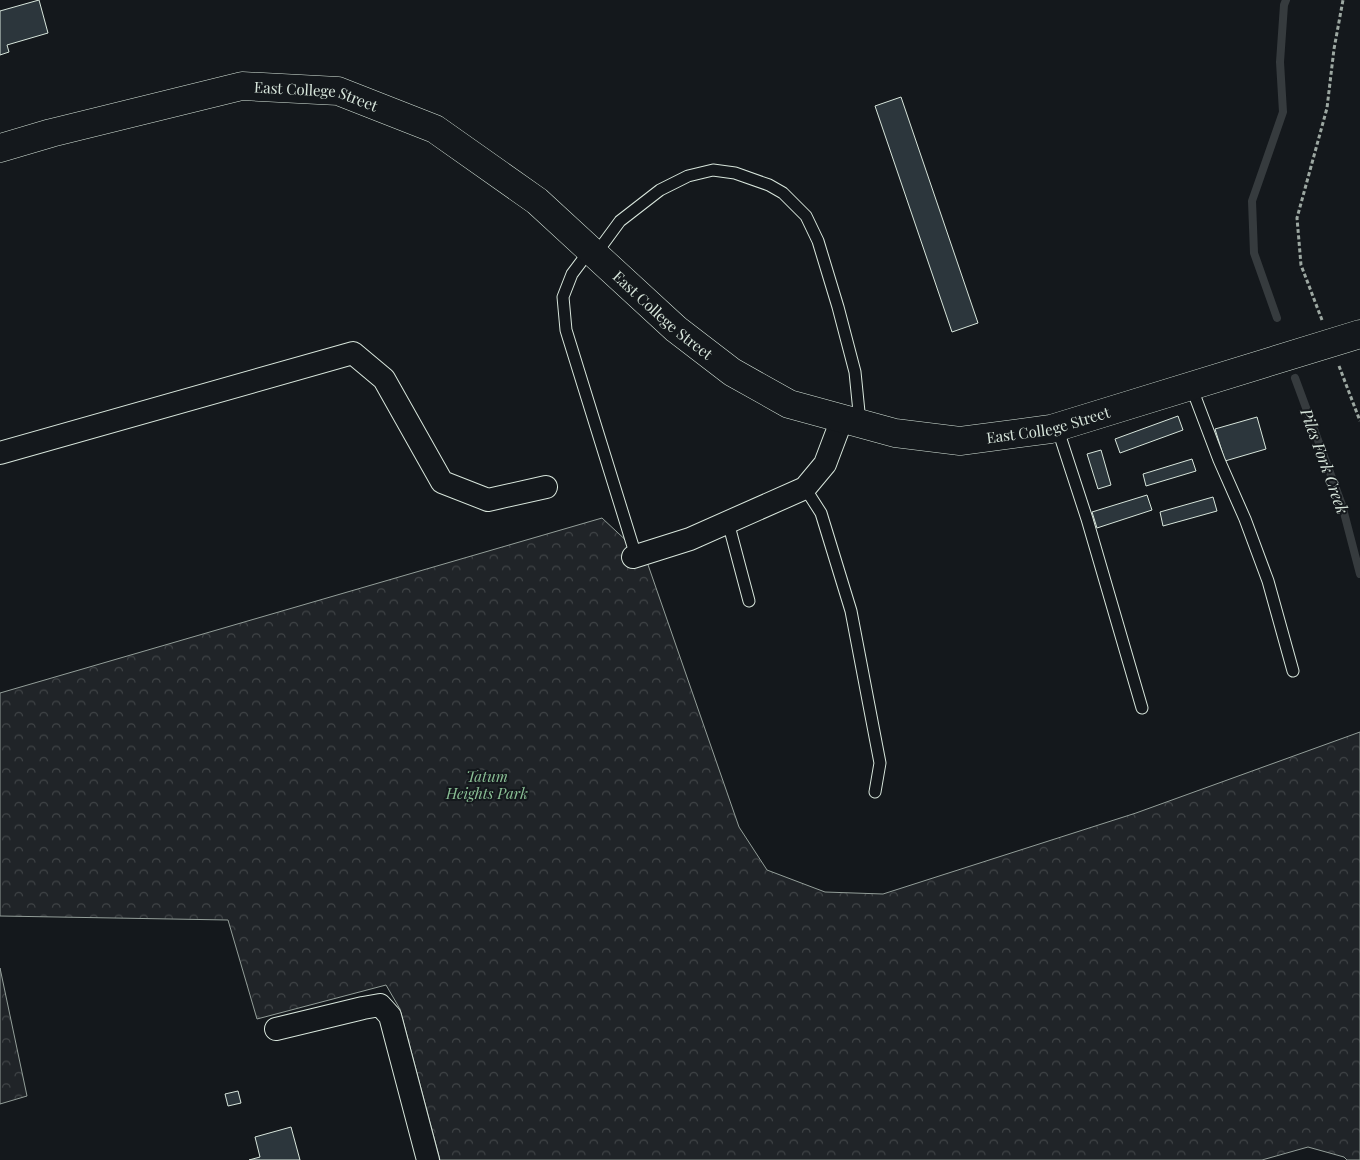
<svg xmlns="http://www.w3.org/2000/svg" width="1360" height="1160" viewBox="0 0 1360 1160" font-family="'Playfair Display',serif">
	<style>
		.forest { fill: url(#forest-crowns); stroke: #939e99 }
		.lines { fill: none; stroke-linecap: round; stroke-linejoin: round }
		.stream { stroke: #363b3e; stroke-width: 8 }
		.building { fill: #2c363c; stroke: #d8e6dc }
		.lane-casing { stroke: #d8e6dc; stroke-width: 13 }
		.street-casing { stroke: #d8e6dc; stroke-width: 24 }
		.secondary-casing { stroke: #d8e6dc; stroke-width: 29 }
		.path { stroke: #9da8a2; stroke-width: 3; stroke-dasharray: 4 2.5; stroke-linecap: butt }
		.lane { stroke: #14181c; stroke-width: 11 }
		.street { stroke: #14181c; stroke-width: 22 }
		.secondary { stroke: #14181c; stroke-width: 28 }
		.labels { text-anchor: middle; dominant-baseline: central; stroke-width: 4; stroke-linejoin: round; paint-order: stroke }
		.street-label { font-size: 15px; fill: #d8e6dc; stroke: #14181c }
		.park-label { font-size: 15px; font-style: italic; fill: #8ac095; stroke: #14181c }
		.water-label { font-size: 16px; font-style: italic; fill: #d8e6dc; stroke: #14181c }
	</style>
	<defs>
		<pattern id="forest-crowns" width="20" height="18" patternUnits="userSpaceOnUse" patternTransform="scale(1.25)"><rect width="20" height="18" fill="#202428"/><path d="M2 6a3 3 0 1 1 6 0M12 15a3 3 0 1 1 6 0" fill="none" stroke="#404447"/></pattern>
	</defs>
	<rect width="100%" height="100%" fill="#14181c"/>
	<g class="forest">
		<path d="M602 518 646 559 739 827 767 870 825 892 883 894 1136 813 1360 732V1160H1347L1344 1157 1308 1147 1262 1160H440L400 1009 386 985 257 1019 228 920 0 916V693Z"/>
		<path d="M0 968 27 1096 0 1104Z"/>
	</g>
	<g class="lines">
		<g class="stream">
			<path d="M1277 318 1254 253 1252 201 1283 112 1280 62 1284 5 1286 0"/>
			<path d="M1295 378 1342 505 1360 574"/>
		</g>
	</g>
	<g class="building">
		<path d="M39 0 48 33 7 45 9 52 0 55V11Z"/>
		<path d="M901 97 978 323 952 332 875 106Z"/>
		<path d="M1178 416 1183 430 1120 453 1115 439Z"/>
		<path d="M1257 417 1266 449 1225 461 1215 429Z"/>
		<path d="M1101 450 1111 485 1098 489 1087 454Z"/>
		<path d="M1192 459 1196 471 1146 486 1143 474Z"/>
		<path d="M1147 495 1152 510 1097 528 1092 512Z"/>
		<path d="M1213 497 1217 511 1163 526 1160 512Z"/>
		<path d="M238 1091 241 1103 228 1106 225 1094Z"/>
		<path d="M291 1127 300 1160H249L260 1157 255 1137Z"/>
	</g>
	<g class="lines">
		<defs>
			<g id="lane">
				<path d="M590 250 572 274 563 297 566 330 636 556"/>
				<path d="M595 255 620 221 660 190 688 176 713 170 735 173 769 185 783 193 806 216 818 241 838 307 855 372 860 422"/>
				<path d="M1191 386 1219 460 1245 519 1268 581 1293 671"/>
				<path d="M1057 427 1087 519 1142 708"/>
				<path d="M805 488 821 513 851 611 880 763 875 792"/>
				<path d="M728 522 749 601"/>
			</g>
			<g id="street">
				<path d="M0 453 353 353 384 379 442 482 488 500 546 487"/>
				<path d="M633 557 690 539 805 488 825 464 842 419"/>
				<path d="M276 1029 363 1008 380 1005 390 1016 428 1160"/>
			</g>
			<g id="secondary">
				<path id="s1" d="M0 148 51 133 242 86 338 91 435 129 537 201 676 329 732 372 789 404 895 433 960 441 1051 429 1360 334"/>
			</g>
		</defs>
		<use href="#lane" class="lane-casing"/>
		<use href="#street" class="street-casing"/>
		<use href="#secondary" class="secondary-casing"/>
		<g class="path">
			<path d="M1322 320 1301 265 1297 218 1327 108 1334 49 1343 0"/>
			<path d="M1339 366 1360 421"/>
		</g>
		<use href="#lane" class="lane"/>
		<use href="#street" class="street"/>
		<use href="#secondary" class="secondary"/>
	</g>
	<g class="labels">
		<g class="street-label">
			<text stroke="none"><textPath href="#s1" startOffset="325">East College Street</textPath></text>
			<text stroke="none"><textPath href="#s1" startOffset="745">East College Street</textPath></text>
			<text stroke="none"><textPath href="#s1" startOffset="1165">East College Street</textPath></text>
		</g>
		<g class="park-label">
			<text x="487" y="776">Tatum<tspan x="487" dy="17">Heights Park</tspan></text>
		</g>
		<g class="water-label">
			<text transform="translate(1325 461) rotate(70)">Piles Fork Creek</text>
		</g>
	</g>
</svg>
